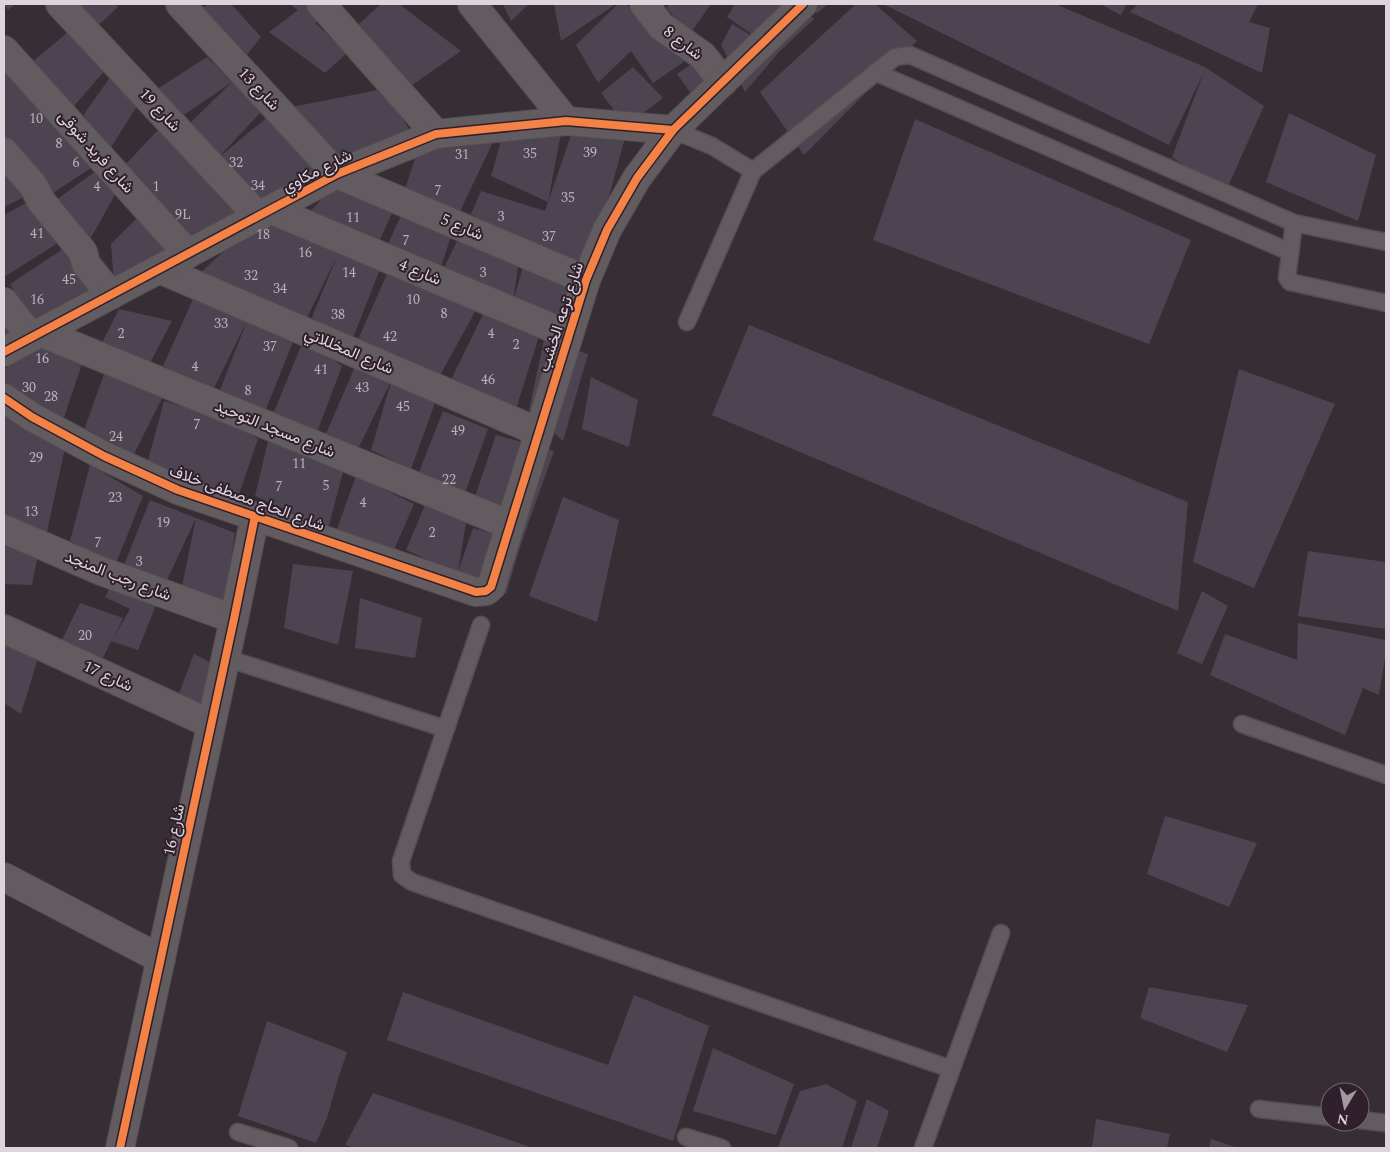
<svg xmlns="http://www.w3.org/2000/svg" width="1390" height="1152" viewBox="0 0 1390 1152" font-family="Spectral,Vazirmatn,serif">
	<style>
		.building { fill: #4d4452 }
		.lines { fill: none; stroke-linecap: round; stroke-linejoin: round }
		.service-casing { stroke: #534c52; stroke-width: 19 }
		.minor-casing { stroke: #534c52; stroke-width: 30 }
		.service { stroke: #625c60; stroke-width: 16 }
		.minor { stroke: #625c60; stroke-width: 28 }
		.cycleway-casing { stroke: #2f202c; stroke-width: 11 }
		.cycleway { stroke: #f48246; stroke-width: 8 }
		.labels { text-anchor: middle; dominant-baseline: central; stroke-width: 4; stroke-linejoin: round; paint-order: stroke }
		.number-label { font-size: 14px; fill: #bab0ba }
		.street-label { font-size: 16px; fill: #ded4dc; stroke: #2f202c }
	</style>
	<rect width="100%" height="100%" fill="#362e34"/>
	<g class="building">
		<path d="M4 4H15L8 10Z"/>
		<path d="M72 4H115L118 7 91 32Z"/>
		<path d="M209 4H231L261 37 245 57 197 11Z"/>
		<path d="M290 4H341L315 23 347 53 325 73 269 32 298 10Z"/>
		<path d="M381 4H399L461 51 408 88 359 24Z"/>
		<path d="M503 4H529L511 21Z"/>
		<path d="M554 4H616L561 41Z"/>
		<path d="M618 4H626L653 32 661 26 685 61 653 83 631 51 598 83 576 45Z"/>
		<path d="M669 4H711L689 35 667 8Z"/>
		<path d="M735 4H797L814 19 779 52 745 92 721 45 732 24 769 46 727 17Z"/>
		<path d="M804 4H828L817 13Z"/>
		<path d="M856 4H875L917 41 804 155 760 92Z"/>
		<path d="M883 4H1055L1205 67 1264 106 1225 193 1172 157 1204 72 1169 145Z"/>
		<path d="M1100 4H1127L1121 15Z"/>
		<path d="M1138 4H1258L1249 22 1270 28 1262 73 1130 12Z"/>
		<path d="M67 33 107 68 74 106 31 63Z"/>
		<path d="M703 56 723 85 698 103 677 74Z"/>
		<path d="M207 57 232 82 261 112 217 159 270 115 325 172 261 207 214 162 217 159 188 125 232 82 178 119 154 91Z"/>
		<path d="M4 65 103 160 41 201 33 170 4 138Z"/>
		<path d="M633 67 663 98 626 126 601 93Z"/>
		<path d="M111 76 139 103 103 160 84 114Z"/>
		<path d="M383 89 411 132 337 159 292 107Z"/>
		<path d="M1289 113 1376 155 1358 221 1266 182Z"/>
		<path d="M915 119 1191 240 1149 344 873 240Z"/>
		<path d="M161 127 246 224 188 241 123 167Z"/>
		<path d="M505 127 561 133 548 202 572 132 625 138 586 280 533 246 471 214 481 191 545 211 548 202 491 176Z"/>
		<path d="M421 140 493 142 454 224 405 189Z"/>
		<path d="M4 165 26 196 4 207Z"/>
		<path d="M100 168 116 193 83 252 56 200Z"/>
		<path d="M334 185 392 213 378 244 310 212Z"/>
		<path d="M32 200 61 241 4 277V215Z"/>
		<path d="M403 211 452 233 437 279 388 244Z"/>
		<path d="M136 219 177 253 114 283 111 244Z"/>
		<path d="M259 219 295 235 385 257 348 350 312 317 338 254 305 322 198 275Z"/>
		<path d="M459 237 520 252 513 302 443 270Z"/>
		<path d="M63 249 101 300 40 332 10 284Z"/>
		<path d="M524 263 572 285 560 322 513 302Z"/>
		<path d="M390 267 476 310 438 379 398 355 357 342Z"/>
		<path d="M194 297 295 337 264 414 220 390 247 321 211 394 163 366Z"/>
		<path d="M119 309 172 321 150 363 102 343Z"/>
		<path d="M484 312 540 333 515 412 452 378Z"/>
		<path d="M4 324 12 335 4 339Z"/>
		<path d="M749 325 1188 502 1178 611 712 415Z"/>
		<path d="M304 339 342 366 316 435 273 414Z"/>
		<path d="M544 340 588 354 563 441 529 410Z"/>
		<path d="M41 342 84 358 59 432 4 381V369Z"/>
		<path d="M357 362 392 379 357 451 325 436Z"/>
		<path d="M1239 369 1335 404 1254 588 1193 562Z"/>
		<path d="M104 374 164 394 131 460 83 433Z"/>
		<path d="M591 377 638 400 629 447 582 429Z"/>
		<path d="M392 379 435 403 411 469 371 450Z"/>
		<path d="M164 401 226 420 258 439 238 497 196 479 147 464Z"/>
		<path d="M443 411 488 429 456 518 466 523 458 572 473 528 507 538 466 523 496 435 554 451 521 544 506 594 406 550 425 505 450 516 410 495Z"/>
		<path d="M4 416 26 430 65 448 44 546 4 518Z"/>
		<path d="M269 437 344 468 328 529 255 496Z"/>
		<path d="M90 465 143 496 115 566 70 541Z"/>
		<path d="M356 476 414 504 393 552 337 529Z"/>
		<path d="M563 497 619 520 597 622 529 596Z"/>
		<path d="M150 500 196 518 235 533 224 603 181 591 196 518 161 593 124 565Z"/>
		<path d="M4 539 37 559 32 585 4 584Z"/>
		<path d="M1308 551 1386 562V629L1298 616Z"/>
		<path d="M293 564 353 571 338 645 284 628Z"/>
		<path d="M113 582 161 593 138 650 111 641 101 662 61 642 80 603 123 618 113 639 130 609 105 597Z"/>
		<path d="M1202 591 1228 606 1202 664 1177 653Z"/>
		<path d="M360 598 422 618 415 658 355 648Z"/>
		<path d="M1298 623 1386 640V652L1379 695 1363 688 1345 735 1210 675 1225 634 1297 660Z"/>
		<path d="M4 644 38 658 21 714 4 703Z"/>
		<path d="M194 654 216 665 214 712 178 696Z"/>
		<path d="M1165 816 1257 843 1229 907 1147 874Z"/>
		<path d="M1149 987 1248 1005 1227 1052 1140 1018Z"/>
		<path d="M403 992 608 1065 634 995 709 1026 673 1141 387 1040Z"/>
		<path d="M267 1021 347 1052 338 1079 327 1118 316 1143 238 1116Z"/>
		<path d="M713 1048 794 1084 776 1135 693 1111Z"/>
		<path d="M826 1084 857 1101 842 1148 778 1147 800 1091Z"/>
		<path d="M373 1093 533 1148H355L345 1145Z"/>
		<path d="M867 1099 889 1111 877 1148H851Z"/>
		<path d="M1096 1119 1170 1134 1167 1148H1092Z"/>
		<path d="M1211 1139 1238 1148H1209Z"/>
	</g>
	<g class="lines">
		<defs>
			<g id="service">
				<path d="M875 72 1290 252"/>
				<path d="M673 130 712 146 753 171"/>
				<path d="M1294 223 1287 278 1290 282 1386 303"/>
				<path d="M687 322 753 171 895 57 910 55 1294 223 1386 242"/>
				<path d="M481 625 401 861 402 875 412 882 951 1069"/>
				<path d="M226 658 446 729"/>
				<path d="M1242 724 1386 775"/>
				<path d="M1259 1109 1330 1117"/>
				<path d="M1360 1120 1386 1123"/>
				<path d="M238 1132 289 1148"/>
				<path d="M686 1137 722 1148"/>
				<path d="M923 1148 1001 933"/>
			</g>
			<g id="minor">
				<path d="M60 4 259 217"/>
				<path d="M180 4 337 174 586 280"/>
				<path d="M321 4 436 134"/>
				<path d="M472 4 566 121"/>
				<path d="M644 4 661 26 703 56 723 82"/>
				<path d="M4 50 188 254"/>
				<path d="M4 152 33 185 41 201 83 252 86 264 111 295"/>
				<path d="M272 210 569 335"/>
				<path d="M159 269 539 432"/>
				<path d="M4 302 31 337"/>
				<path d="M40 332 510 525"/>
				<path d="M4 352 337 174 436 134 566 121 673 130"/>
				<path d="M4 398 32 417 104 456 178 490 476 592 486 591 491 587 586 280 607 230 637 178 673 130 803 4"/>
				<path d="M4 529 101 571 234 619"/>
				<path d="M4 629 211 724"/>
				<path d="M4 877 161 959"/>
				<path d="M120 1148 234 619 255 516"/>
			</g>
		</defs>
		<use href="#service" class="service-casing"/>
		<use href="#minor" class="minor-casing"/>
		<use href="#service" class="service"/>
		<use href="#minor" class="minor"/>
		<defs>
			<g id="cycleway">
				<path d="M4 352 337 174 436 134 566 121 673 130"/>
				<path d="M4 398 32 417 104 456 178 490 476 592 486 591 491 587 586 280 607 230 637 178 673 130 803 4"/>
				<path d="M120 1148 234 619 255 516"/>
			</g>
		</defs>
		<use href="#cycleway" class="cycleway-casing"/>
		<use href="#cycleway" class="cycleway"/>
	</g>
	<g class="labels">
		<g class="number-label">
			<text x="36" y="118">10</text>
			<text x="59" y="143">8</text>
			<text x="590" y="152">39</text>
			<text x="530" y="153">35</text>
			<text x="462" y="154">31</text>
			<text x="76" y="162">6</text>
			<text x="236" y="162">32</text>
			<text x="258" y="185">34</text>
			<text x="97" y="186">4</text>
			<text x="156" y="186">1</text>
			<text x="438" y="190">7</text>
			<text x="568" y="197">35</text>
			<text x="183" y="214">9L</text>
			<text x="501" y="216">3</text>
			<text x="353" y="217">11</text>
			<text x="37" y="233">41</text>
			<text x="263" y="234">18</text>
			<text x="549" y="236">37</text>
			<text x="406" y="240">7</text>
			<text x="305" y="252">16</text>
			<text x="349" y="272">14</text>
			<text x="483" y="272">3</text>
			<text x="251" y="275">32</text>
			<text x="69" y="279">45</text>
			<text x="280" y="288">34</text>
			<text x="37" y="299">16</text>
			<text x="413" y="299">10</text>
			<text x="444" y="313">8</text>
			<text x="338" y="314">38</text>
			<text x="221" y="323">33</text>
			<text x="121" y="333">2</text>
			<text x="491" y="333">4</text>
			<text x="390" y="336">42</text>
			<text x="516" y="344">2</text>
			<text x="270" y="346">37</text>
			<text x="42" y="358">16</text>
			<text x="195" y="366">4</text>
			<text x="321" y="369">41</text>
			<text x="488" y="379">46</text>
			<text x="29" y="387">30</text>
			<text x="362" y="387">43</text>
			<text x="248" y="390">8</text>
			<text x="51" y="396">28</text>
			<text x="403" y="406">45</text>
			<text x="197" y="424">7</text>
			<text x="458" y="430">49</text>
			<text x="116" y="436">24</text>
			<text x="36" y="457">29</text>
			<text x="299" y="463">11</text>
			<text x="449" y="479">22</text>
			<text x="326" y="485">5</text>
			<text x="279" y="486">7</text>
			<text x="115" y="497">23</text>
			<text x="363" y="502">4</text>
			<text x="31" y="511">13</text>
			<text x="163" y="522">19</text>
			<text x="432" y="532">2</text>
			<text x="98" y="542">7</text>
			<text x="139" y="561">3</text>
			<text x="85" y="635">20</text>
		</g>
		<g class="street-label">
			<text transform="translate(683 43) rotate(38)">شارع 8</text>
			<text transform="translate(259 89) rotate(47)">شارع 13</text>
			<text transform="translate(160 110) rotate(47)">شارع 19</text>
			<text transform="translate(96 152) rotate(48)">شارع فريد شوقى</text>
			<text transform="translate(317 171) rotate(-27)">شارع مكاوي</text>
			<text transform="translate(462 227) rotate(23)">شارع 5</text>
			<text transform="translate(420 272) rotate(23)">شارع 4</text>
			<text transform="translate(561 317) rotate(-72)">شارع ترعه الخشب</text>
			<text transform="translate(349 351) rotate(23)">شارع المخللاتي</text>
			<text transform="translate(275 429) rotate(22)">شارع مسجد التوحيد</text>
			<text transform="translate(247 498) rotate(20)">شارع الحاج مصطفى خلاف</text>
			<text transform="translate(118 576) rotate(21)">شارع رجب المنجد</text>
			<text transform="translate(108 676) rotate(25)">شارع 17</text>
			<text transform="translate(174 830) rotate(-78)">شارع 16</text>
		</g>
	</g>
	<rect width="1390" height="1152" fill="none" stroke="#ded4dc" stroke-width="10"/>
	<g transform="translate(1345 1107) rotate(190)"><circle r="24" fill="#2f202c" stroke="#756872"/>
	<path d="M0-4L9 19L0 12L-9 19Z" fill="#a39aa1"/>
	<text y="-8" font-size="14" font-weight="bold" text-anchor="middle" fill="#ded4dc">N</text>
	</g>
</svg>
